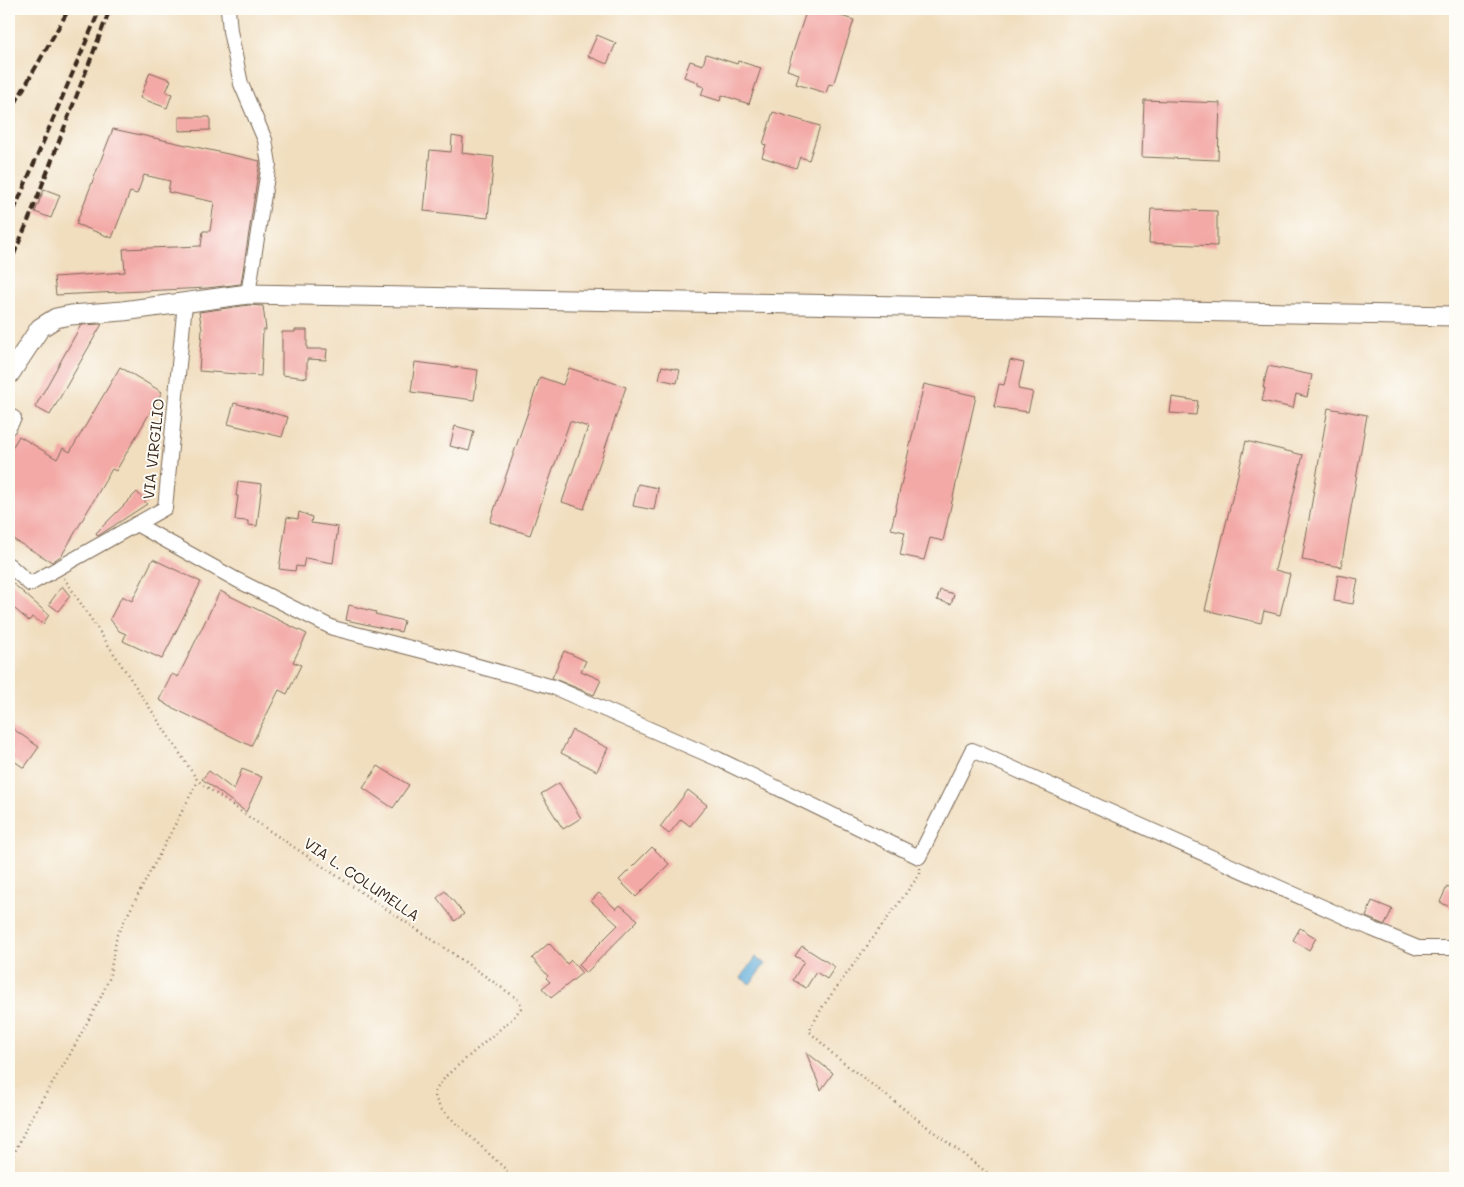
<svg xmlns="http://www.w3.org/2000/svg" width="1464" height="1187" viewBox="0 0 1464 1187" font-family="Mali,sans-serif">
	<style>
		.water { fill: #5facd8; stroke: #4d6b7b }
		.building { fill: #f3a9a6 }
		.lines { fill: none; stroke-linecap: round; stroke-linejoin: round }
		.street-casing { stroke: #7b6956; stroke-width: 16 }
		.secondary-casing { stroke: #7b6956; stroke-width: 21 }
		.path { stroke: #7b6956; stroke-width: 2.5; stroke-dasharray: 1 4; stroke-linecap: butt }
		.street { stroke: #fff; stroke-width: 14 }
		.secondary { stroke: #fff; stroke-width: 19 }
		.rail { stroke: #3b2a1e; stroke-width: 4; stroke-dasharray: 8 4; stroke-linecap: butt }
		.labels { text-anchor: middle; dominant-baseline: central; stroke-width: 4; stroke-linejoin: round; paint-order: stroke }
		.street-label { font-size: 15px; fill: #3b2a1e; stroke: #fdfcf7 }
	</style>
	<rect width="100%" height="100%" fill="#fdfcf7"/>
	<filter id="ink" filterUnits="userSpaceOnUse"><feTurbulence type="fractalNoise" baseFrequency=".02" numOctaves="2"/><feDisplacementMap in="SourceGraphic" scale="10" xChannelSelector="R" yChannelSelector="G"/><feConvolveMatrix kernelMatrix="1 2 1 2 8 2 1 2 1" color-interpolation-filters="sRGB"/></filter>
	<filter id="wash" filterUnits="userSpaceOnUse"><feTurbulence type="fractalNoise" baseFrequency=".0096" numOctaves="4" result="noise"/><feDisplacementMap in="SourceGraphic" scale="20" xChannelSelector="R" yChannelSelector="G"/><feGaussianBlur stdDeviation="1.12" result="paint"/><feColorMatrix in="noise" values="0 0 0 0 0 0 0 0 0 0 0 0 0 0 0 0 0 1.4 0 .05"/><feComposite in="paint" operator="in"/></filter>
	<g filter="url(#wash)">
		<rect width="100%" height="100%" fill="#f1debf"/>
		<path class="water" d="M756 957 765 964 750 984 741 978Z"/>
		<g id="blocks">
			<g class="building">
				<path d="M807 9H818L854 20 833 85 829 84 826 93 796 84 799 74 787 70Z"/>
				<path d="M597 35 616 43 607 64 588 56Z"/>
				<path d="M706 54 737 64 738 61 761 68 749 104 722 95 720 101 701 95 704 87 698 85V82L684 77 690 61 703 65Z"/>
				<path d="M150 72 171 80 166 92 172 94 167 108 140 98Z"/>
				<path d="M1144 100 1220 103 1218 160 1142 157Z"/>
				<path d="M773 112 820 126 809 160 800 157 796 168 762 157 766 145 763 144Z"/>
				<path d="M179 117H210V130L179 131Z"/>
				<path d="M113 129 260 161 241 284 207 288 56 295 54 277 125 272 123 249 201 246 203 231H210L214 202 168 192 170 181 144 175 137 194 130 192 112 238 76 224Z"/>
				<path d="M452 136 463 138 462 153 494 157 488 218 424 211 430 150 451 152Z"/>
				<path d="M44 189 60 195 51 218 35 212Z"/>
				<path d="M1151 209 1217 211V246L1149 243Z"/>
				<path d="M249 305 263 306 266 330H263L261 376 199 371 202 329 199 312Z"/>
				<path d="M102 324 50 415 35 407 81 325Z"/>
				<path d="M295 330H307V349H327L326 360 307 359V378L282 375V332H295Z"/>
				<path d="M1010 360 1024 363 1018 389 1033 392 1028 412 994 407 999 384 1004 385Z"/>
				<path d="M415 362 478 370 474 400 411 392Z"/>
				<path d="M662 366 680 370 677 383 659 379Z"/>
				<path d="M1268 366 1312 375 1307 397 1296 394 1293 408 1262 401 1265 388H1263Z"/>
				<path d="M120 367 162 392 116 471 112 469 62 555 52 562 9 537V453L19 436 57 459 63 448 70 452Z"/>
				<path d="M569 368 626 387 584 509 562 502 588 427 570 421 530 535 490 522 540 377 563 385Z"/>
				<path d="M924 384 976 396 943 541 930 538 924 560 900 555 905 532 891 529Z"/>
				<path d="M1172 397 1198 401 1196 415 1170 413Z"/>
				<path d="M234 403 288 417 282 437 228 424Z"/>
				<path d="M1328 408 1367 415 1341 567 1302 560Z"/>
				<path d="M455 426 474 431 469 451 450 446Z"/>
				<path d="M1246 441 1303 455 1275 570 1290 574 1280 615 1264 611 1261 623 1205 610Z"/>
				<path d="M238 481 262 484 257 526 248 525V521L235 520 238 496H236Z"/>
				<path d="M638 484 658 488 654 510 633 506Z"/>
				<path d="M137 492 147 504 98 536 96 533Z"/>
				<path d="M299 512 312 517 311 523 338 527 333 563 305 558 303 567 296 566 295 571 279 569 287 517 298 519Z"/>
				<path d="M153 559 201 582 162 659 123 641 126 634 119 631 110 619 122 596 132 601Z"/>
				<path d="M1338 575 1358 579 1353 604 1334 601Z"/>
				<path d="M9 580 49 615 43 624 32 617 29 621 9 604Z"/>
				<path d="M62 586 70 596 58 611 49 604Z"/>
				<path d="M940 590 954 594 951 604 937 600Z"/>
				<path d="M220 591 307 634 293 662 301 665 287 694 279 690 251 746 165 704V703L159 700 172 674 178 677Z"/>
				<path d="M349 605 376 612 375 614 404 621 401 632 346 620Z"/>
				<path d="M564 651 586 661 581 671 601 680 594 695 552 678Z"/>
				<path d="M9 726 39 747 24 768 10 758 13 752 9 749Z"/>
				<path d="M572 730 608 748 597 771 561 753Z"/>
				<path d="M378 766 409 785 393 808 363 788Z"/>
				<path d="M242 769 262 777 246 812 202 779 209 771 234 790Z"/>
				<path d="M559 783 581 818 563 829 541 794Z"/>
				<path d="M688 790 707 805 690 826 681 819 669 834 660 827Z"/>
				<path d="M652 847 669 864 636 897 619 880Z"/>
				<path d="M1447 887 1455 891V910L1440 902Z"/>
				<path d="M445 891 464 914 455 921 437 898Z"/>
				<path d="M599 893 616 909 620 905 638 920 586 973 578 965 618 925 591 901Z"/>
				<path d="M1372 901 1392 909 1385 925 1366 917Z"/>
				<path d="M1300 928 1316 938 1309 950 1293 940Z"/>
				<path d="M549 943 567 964 571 960 582 973 551 998 542 988 550 982 546 978 548 976 532 958Z"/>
				<path d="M802 946 835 967 827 979 816 972 806 988 793 980 804 961 795 956Z"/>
				<path d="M806 1052 833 1073 821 1090Z"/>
			</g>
		</g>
	</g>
	<g filter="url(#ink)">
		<use href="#blocks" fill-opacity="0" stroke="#7b6956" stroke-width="1"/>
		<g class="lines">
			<defs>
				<g id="street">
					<path d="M228 9 230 31 241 84 265 140 269 164 248 294"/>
					<path d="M9 415 14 418 9 427"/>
					<path d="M136 524 237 580 333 628 442 656 553 687 718 759 919 857 972 750 1372 929 1418 948H1455"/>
					<path d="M9 565 30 584 165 508 185 303"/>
				</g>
				<path id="secondary" d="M9 375 40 328 56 318 71 315 123 311 248 294 1455 316"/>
			</defs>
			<use href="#street" class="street-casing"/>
			<use href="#secondary" class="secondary-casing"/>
			<g class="path">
				<path d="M64 578 198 781 246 815 452 953 515 997 520 1002 521 1008 514 1017 446 1076 435 1091V1098L441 1109 515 1178"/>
				<path d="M920 868V874L823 1006 809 1031 836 1057 994 1178"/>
				<path d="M9 1164 31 1118 69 1056 99 1001 109 979 117 935 198 781"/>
			</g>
			<use href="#street" class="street"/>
			<use href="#secondary" class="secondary"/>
			<g class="rail">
				<path d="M9 114 69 9"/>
				<path d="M9 222 100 9"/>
				<path d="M9 266 31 214 110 9"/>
			</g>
		</g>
	</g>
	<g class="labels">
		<g class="street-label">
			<text transform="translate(153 449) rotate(-84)">VIA VIRGILIO</text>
			<text transform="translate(362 879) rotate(34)">VIA L. COLUMELLA</text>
		</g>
	</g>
	<rect width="1464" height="1187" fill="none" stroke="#fdfcf7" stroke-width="30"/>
</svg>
